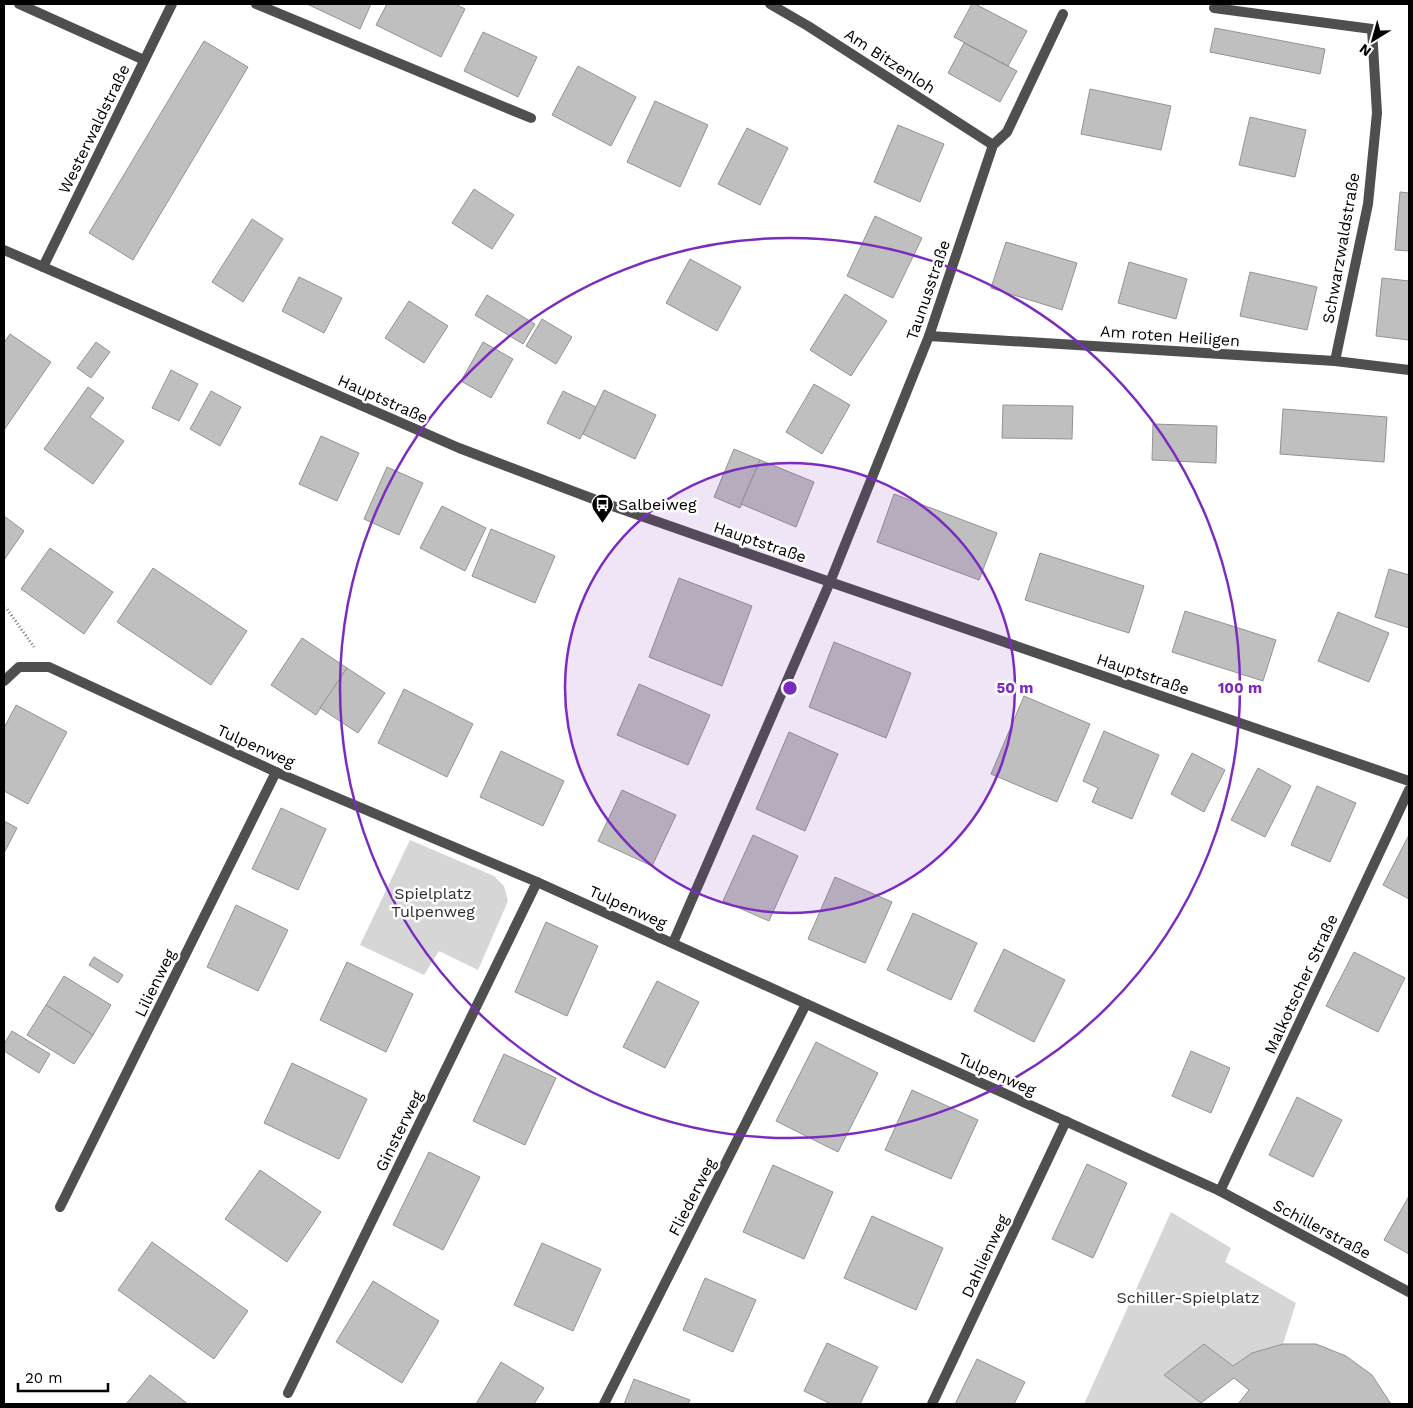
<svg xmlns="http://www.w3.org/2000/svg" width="1413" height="1408" viewBox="0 0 1413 1408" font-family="'Work Sans',sans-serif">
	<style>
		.green { fill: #d6d6d6 }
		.building { fill: #bfbfbf; stroke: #939393 }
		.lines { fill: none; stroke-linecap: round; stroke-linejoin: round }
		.path { stroke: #717171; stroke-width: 3; stroke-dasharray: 1 2.5; stroke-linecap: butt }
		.minor { stroke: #4f4f4f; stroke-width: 10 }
		.tertiary { stroke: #4f4f4f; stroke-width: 10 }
		.ring { fill: none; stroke: #7b2cbf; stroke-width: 2.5 }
		.labels { text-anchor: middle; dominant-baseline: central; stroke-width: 5; stroke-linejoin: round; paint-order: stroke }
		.street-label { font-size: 16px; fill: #000; stroke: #fff }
		.poi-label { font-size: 16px; fill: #000; stroke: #fff; text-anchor: start }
		.park-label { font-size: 16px; fill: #2d2d2d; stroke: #fff }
		.centre { fill: #7b2cbf; stroke: #fff; stroke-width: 2.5 }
		.ring-label { font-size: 15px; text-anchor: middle; font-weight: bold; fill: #7b2cbf; stroke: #fff; stroke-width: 5; stroke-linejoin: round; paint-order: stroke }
	</style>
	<rect width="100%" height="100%" fill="#fff"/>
	<g class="green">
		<path d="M410 840 494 876 504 886 508 901 478 970 439 951 424 975 360 945Z"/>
		<path d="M1171 1212 1231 1248 1225 1262 1296 1303 1283 1344 1252 1353 1233 1366 1204 1344 1164 1375 1203 1404H1084Z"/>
	</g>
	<g class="building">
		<path d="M307 4H371L360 29Z"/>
		<path d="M387 4H455L465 9 441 57 376 25Z"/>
		<path d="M972 4H975L1027 31 1008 66 954 37Z"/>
		<path d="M1215 28 1325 49 1320 74 1210 52Z"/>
		<path d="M483 32 537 57 518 97 464 71Z"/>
		<path d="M204 41 248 67 133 260 89 233Z"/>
		<path d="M964 43 1017 71 1000 102 948 73Z"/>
		<path d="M578 66 636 97 611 146 552 115Z"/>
		<path d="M1090 89 1171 106 1161 150 1081 134Z"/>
		<path d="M655 101 708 125 680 187 627 162Z"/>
		<path d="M1250 117 1306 130 1295 177 1239 165Z"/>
		<path d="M898 125 944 144 920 202 874 182Z"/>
		<path d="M747 128 788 148 760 205 718 184Z"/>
		<path d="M474 189 514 215 492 249 452 223Z"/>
		<path d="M1400 192 1409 193V251L1395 250Z"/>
		<path d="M875 216 922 238 893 298 847 276Z"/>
		<path d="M252 219 283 239 243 302 212 282Z"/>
		<path d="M1006 242 1077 263 1062 310 991 288Z"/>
		<path d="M690 259 741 287 717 331 666 303Z"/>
		<path d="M1129 262 1187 279 1176 319 1118 303Z"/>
		<path d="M1250 272 1317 287 1307 330 1240 316Z"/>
		<path d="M299 277 342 298 324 333 282 311Z"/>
		<path d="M1382 278 1409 281V340L1376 336Z"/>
		<path d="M845 294 887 321 851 376 810 350Z"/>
		<path d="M487 295 535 324 523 344 475 315Z"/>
		<path d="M409 301 448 326 424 363 385 338Z"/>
		<path d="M542 319 572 337 556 364 526 346Z"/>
		<path d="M10 334 51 362 4 430V343Z"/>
		<path d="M96 342 110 352 91 378 77 368Z"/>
		<path d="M483 342 513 359 491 398 461 381Z"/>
		<path d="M171 370 198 384 179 421 152 408Z"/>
		<path d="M814 384 850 405 822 454 786 432Z"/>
		<path d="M88 387 104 398 90 417 124 441 93 484 44 449Z"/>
		<path d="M604 390 656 415 635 459 583 434Z"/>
		<path d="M211 391 241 407 220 446 190 429Z"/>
		<path d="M563 391 596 407 580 439 547 423Z"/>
		<path d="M1003 405 1073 406 1072 439 1002 438Z"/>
		<path d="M1283 409 1387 417 1384 462 1280 454Z"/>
		<path d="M1153 424 1217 426 1216 463 1152 460Z"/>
		<path d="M321 436 359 453 337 501 299 484Z"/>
		<path d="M734 449 760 460 740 508 714 497Z"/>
		<path d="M760 460 814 482 796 527 741 504Z"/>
		<path d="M387 467 423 483 399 535 364 519Z"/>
		<path d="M894 494 997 533 979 580 877 542Z"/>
		<path d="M442 506 486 528 465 571 420 548Z"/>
		<path d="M4 516 24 531 4 560Z"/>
		<path d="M491 529 555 556 535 603 472 576Z"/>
		<path d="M50 548 113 592 84 634 21 589Z"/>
		<path d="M1040 553 1144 586 1129 633 1025 600Z"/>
		<path d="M153 568 247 631 211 685 117 622Z"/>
		<path d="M1389 569 1409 575V628L1375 617Z"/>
		<path d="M679 578 752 606 722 686 649 657Z"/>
		<path d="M1185 611 1276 640 1263 681 1172 652Z"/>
		<path d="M1338 612 1389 633 1369 682 1318 661Z"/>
		<path d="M302 638 347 668 316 715 271 685Z"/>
		<path d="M834 642 911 673 886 738 809 707Z"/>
		<path d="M347 668 385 693 358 733 320 708Z"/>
		<path d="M639 684 710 715 688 765 617 735Z"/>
		<path d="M404 689 473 724 447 777 378 743Z"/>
		<path d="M1024 696 1090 724 1057 802 991 774Z"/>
		<path d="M16 705 67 732 28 804 4 791V728Z"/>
		<path d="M1104 731 1159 755 1132 819 1092 802 1098 788 1083 781Z"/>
		<path d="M789 732 838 754 805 831 756 809Z"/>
		<path d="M501 751 564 781 543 826 480 797Z"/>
		<path d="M1192 753 1225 770 1204 812 1171 794Z"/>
		<path d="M1258 768 1291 786 1265 837 1231 820Z"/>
		<path d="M1317 786 1356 803 1330 862 1291 845Z"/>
		<path d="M622 790 676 815 652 866 598 841Z"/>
		<path d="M281 808 326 829 298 890 252 869Z"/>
		<path d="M4 821 17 828 4 853Z"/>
		<path d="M753 835 798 856 769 921 723 901Z"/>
		<path d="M1409 835V899L1383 885Z"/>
		<path d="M835 877 892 902 865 963 808 939Z"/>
		<path d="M236 905 288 930 258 991 207 967Z"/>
		<path d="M913 913 977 943 951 1000 887 970Z"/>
		<path d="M546 922 598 946 567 1016 515 992Z"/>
		<path d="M1004 949 1065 980 1034 1042 974 1011Z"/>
		<path d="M1354 952 1405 978 1378 1032 1326 1006Z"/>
		<path d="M94 957 123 975 118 983 89 965Z"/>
		<path d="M347 962 413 994 386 1052 320 1020Z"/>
		<path d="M64 976 111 1005 93 1035 46 1005Z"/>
		<path d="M657 981 699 1002 665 1068 623 1047Z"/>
		<path d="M46 1005 93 1035 74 1064 27 1035Z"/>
		<path d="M12 1031 50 1054 39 1073 4 1051V1044Z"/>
		<path d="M816 1042 878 1073 838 1152 776 1121Z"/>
		<path d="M1191 1051 1230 1068 1211 1113 1172 1096Z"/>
		<path d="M504 1054 556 1078 525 1145 473 1121Z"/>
		<path d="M292 1063 367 1099 339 1159 264 1123Z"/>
		<path d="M912 1090 978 1120 951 1179 885 1150Z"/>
		<path d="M1297 1097 1342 1120 1313 1177 1269 1155Z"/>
		<path d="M429 1152 480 1177 443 1250 393 1225Z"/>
		<path d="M1087 1164 1127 1183 1093 1258 1052 1239Z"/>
		<path d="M773 1165 833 1192 804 1259 743 1232Z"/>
		<path d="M260 1170 321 1212 287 1262 225 1219Z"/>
		<path d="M1409 1196V1254L1384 1240Z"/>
		<path d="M872 1216 943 1248 916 1310 844 1278Z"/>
		<path d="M152 1242 248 1311 214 1359 118 1290Z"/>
		<path d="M542 1243 601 1269 573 1331 514 1305Z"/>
		<path d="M705 1278 756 1300 733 1352 683 1330Z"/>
		<path d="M373 1281 439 1321 402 1383 336 1342Z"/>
		<path d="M827 1343 878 1367 860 1404H831L804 1391Z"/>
		<path d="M1204 1344 1233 1366 1252 1353 1283 1344H1316L1346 1356 1372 1375 1391 1404H1238L1249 1390 1234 1378 1201 1403 1164 1375Z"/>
		<path d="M977 1359 1025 1382 1014 1404H955Z"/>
		<path d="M501 1362 544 1388 534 1404H476Z"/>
		<path d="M150 1375 188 1404H126Z"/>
		<path d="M634 1379 690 1400 688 1404H624Z"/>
	</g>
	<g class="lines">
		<path class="path" d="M4 608 7 609 34 647"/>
		<g class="minor">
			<path d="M19 4 144 60"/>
			<path d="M256 4 531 118"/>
			<path d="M770 4 808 26 993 145"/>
			<path d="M1214 8 1372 29 1377 113 1368 204 1335 361"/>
			<path d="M43 267 172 4"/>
			<path d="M929 336 1335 361 1409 370"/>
			<path d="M4 681 19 667H49L276 772 537 882 1220 1191 1409 1292"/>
			<path d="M673 943 830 582 929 336 993 145 1007 132 1063 14"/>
			<path d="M1220 1191 1409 790"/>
			<path d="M60 1207 276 772"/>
			<path d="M288 1393 537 882"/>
			<path d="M604 1404 806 1004"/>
			<path d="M932 1404 1066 1121"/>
		</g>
		<path class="tertiary" d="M4 250 459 448 604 503 830 582 1409 781"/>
	</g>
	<circle cx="790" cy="688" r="225" fill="#7b2cbf" fill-opacity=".12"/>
	<g class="ring">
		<circle cx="790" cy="688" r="225"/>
		<circle cx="790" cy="688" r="450"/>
	</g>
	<defs>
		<symbol id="bus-pin" viewBox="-11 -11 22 30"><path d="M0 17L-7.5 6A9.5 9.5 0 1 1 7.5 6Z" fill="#000" stroke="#fff"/><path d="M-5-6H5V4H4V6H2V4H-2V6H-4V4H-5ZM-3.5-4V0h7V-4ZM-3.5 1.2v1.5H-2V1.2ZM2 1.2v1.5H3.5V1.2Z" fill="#fff"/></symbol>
	</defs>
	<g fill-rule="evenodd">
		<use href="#bus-pin" x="590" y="492" width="25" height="34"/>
	</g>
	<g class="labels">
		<g class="street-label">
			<text transform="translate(890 61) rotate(33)">Am Bitzenloh</text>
			<text transform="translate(94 129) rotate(-64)">Westerwaldstraße</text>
			<text transform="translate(1341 248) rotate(-80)">Schwarzwaldstraße</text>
			<text transform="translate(928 290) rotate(-71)">Taunusstraße</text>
			<text transform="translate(1170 336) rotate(4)">Am roten Heiligen</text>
			<text transform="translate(383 399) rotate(24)">Hauptstraße</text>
			<text transform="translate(760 542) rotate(19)">Hauptstraße</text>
			<text transform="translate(1143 674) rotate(19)">Hauptstraße</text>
			<text transform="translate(256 746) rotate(24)">Tulpenweg</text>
			<text transform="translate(628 907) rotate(24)">Tulpenweg</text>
			<text transform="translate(155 983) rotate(-64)">Lilienweg</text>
			<text transform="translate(1301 984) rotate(-65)">Malkotscher Straße</text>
			<text transform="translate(997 1074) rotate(24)">Tulpenweg</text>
			<text transform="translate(399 1131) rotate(-64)">Ginsterweg</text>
			<text transform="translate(692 1197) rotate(-63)">Fliederweg</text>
			<text transform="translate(1322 1229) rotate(28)">Schillerstraße</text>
			<text transform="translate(985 1256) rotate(-65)">Dahlienweg</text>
		</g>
		<g class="poi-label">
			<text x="618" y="504">Salbeiweg</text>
		</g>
		<g class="park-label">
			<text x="433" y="893">Spielplatz<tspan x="433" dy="18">Tulpenweg</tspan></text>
			<text x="1188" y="1297">Schiller-Spielplatz</text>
		</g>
	</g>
	<circle cx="790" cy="688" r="8" class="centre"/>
	<g class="ring-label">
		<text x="1015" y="693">50 m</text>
		<text x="1240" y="693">100 m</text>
	</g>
	<rect width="1413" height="1408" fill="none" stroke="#000000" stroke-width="10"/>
	<g transform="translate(1373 40) rotate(217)" stroke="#ffffff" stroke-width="4" paint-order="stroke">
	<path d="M0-4L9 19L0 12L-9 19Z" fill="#000000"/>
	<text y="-8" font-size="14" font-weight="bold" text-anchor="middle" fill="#000000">N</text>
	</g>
	<path d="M18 1383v8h90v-8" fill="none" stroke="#000000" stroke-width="2.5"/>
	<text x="25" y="1383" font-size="15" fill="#000000" stroke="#ffffff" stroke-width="4" paint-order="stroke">20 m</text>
</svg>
